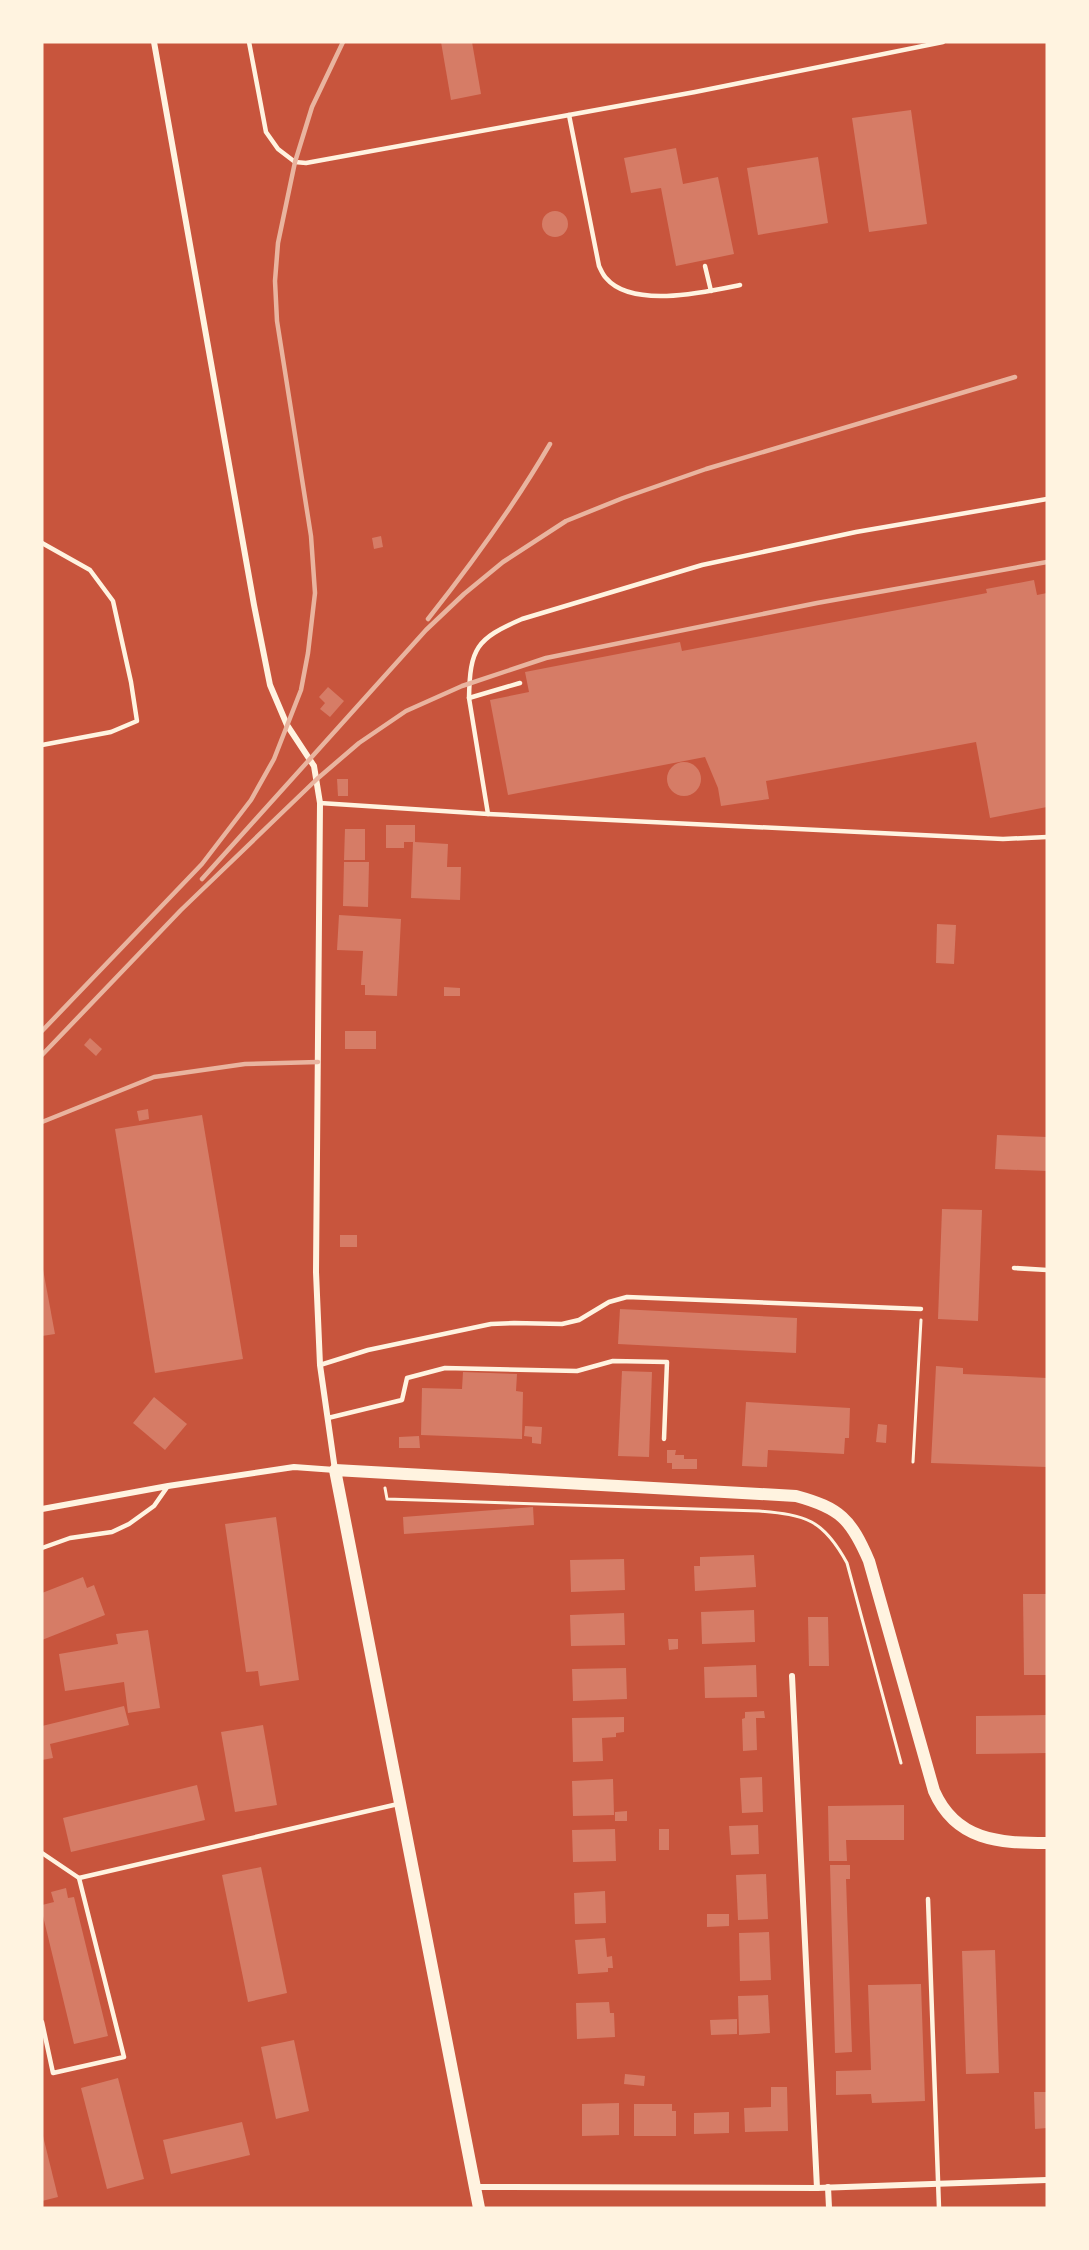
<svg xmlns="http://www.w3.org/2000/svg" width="1089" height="2250" viewBox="0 0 1089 2250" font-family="Georgia,serif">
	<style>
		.building { fill: #d67c66 }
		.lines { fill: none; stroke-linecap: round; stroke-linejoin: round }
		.path { stroke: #fff3e0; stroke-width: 3 }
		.service { stroke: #fff3e0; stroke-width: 4.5 }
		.minor { stroke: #fff3e0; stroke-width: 6 }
		.secondary { stroke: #fff3e0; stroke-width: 12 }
		.rail { stroke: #e9b49f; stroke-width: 4.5 }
	</style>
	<rect width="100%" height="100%" fill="#c8553d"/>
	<g class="building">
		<path d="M441 42H472L481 94 451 100Z"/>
		<path d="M911 110 927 224 869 232 852 118Z"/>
		<path d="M676 148 683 184 718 177 734 254 676 266 661 188 631 193 624 158Z"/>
		<path d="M818 157 828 223 758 235 747 168Z"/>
		<circle cx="555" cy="224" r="13"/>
		<path d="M381 536 383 547 374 549 372 538Z"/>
		<path d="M1034 580 1037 595 1047 593V807L990 818 976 742 766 781 769 799 721 806 718 788 705 757 508 795 490 700 529 692 525 672 680 642 682 651 987 593 986 589Z"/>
		<path d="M328 687 344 701 330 717 320 709 325 703 319 697Z"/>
		<circle cx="684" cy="779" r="17"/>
		<path d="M337 779H348V796H338Z"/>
		<path d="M386 825H415V842L448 844 447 867H461L460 900 411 898 413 842H404V848H386Z"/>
		<path d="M345 829H365V860H344Z"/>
		<path d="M344 862H369L368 907 343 906Z"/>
		<path d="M339 915 401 919 397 996 365 995V985H361L363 951 337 950Z"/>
		<path d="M937 924 956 925 954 964 936 963Z"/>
		<path d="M444 987 460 988V996H444Z"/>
		<rect x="345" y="1031" width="31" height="18"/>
		<path d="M90 1038 102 1049 96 1056 84 1045Z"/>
		<path d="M148 1109 149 1119 139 1121 137 1111Z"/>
		<path d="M202 1115 243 1359 155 1373 115 1129Z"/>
		<path d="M997 1135 1047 1137V1171L995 1169Z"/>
		<path d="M942 1209 982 1210 978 1321 938 1319Z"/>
		<rect x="340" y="1235" width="17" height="12"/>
		<path d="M42 1264 55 1334 42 1336Z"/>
		<path d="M620 1309 797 1318 796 1353 618 1344Z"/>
		<path d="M936 1366 963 1368V1374L1047 1378V1467L931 1463Z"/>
		<path d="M622 1371 652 1372 649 1457 618 1456Z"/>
		<path d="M463 1372 517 1374 516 1391 523 1392 522 1439 421 1435 422 1388 462 1389Z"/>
		<path d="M154 1397 187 1424 165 1450 133 1423Z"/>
		<path d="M746 1402 850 1408 849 1438H845L844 1454 768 1450 767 1467 742 1466Z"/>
		<path d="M878 1424 887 1425 886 1443 876 1442Z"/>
		<path d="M525 1426 542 1427 541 1444 532 1443V1437L524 1436Z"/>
		<path d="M419 1436 420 1448H399V1437Z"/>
		<path d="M667 1450H676L675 1455H684V1459H697V1469H672V1463H667Z"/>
		<path d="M533 1507 534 1525 404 1534 403 1517Z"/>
		<path d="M276 1517 299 1680 260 1686 258 1671 246 1672 225 1524Z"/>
		<path d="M754 1555 756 1587 695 1591 694 1566H700V1557Z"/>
		<path d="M624 1559 625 1590 571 1592 570 1560Z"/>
		<path d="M83 1577 87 1588 94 1585 105 1615 42 1640V1593Z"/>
		<path d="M1023 1594H1047V1675H1024Z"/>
		<path d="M754 1610 755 1642 702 1644 701 1612Z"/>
		<path d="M624 1613 625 1645 571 1646 570 1615Z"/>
		<path d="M808 1617H828L829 1666H809Z"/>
		<path d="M148 1630 160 1708 128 1713 124 1682 65 1691 59 1654 118 1644 116 1634Z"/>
		<path d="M668 1639H678V1649L669 1650Z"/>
		<path d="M756 1665 757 1697 705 1698 704 1667Z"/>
		<path d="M626 1668 627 1699 573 1701 572 1669Z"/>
		<path d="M124 1706 129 1725 50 1744 53 1758 42 1760V1726Z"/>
		<path d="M764 1711 765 1718H756L757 1750 743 1751 742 1719 745 1718V1712Z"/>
		<path d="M1047 1715V1753L976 1754V1716Z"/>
		<path d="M624 1717V1732L616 1733V1737L602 1738 603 1761 573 1762 572 1718Z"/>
		<path d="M263 1725 277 1805 235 1812 221 1732Z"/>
		<path d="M762 1777 763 1812 742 1813 740 1778Z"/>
		<path d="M613 1779 614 1815 573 1816 572 1781Z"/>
		<path d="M197 1785 205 1820 71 1852 63 1818Z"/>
		<path d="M904 1805V1840H846L847 1861H829L828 1806Z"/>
		<path d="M627 1811V1821H615V1812Z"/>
		<path d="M758 1825 759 1854 731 1855 729 1826Z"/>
		<path d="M615 1829 616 1861 573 1862 572 1830Z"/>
		<rect x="659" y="1829" width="10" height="21"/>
		<path d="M830 1865H850V1879H846L852 2052 835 2053Z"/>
		<path d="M261 1867 287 1993 248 2002 222 1875Z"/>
		<path d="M766 1874 768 1919 738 1920 736 1875Z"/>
		<path d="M66 1888 68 1898 74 1897 108 2036 74 2044 42 1912V1905L54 1902 51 1892Z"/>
		<path d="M605 1891 606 1923 575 1924 574 1893Z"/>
		<path d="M707 1914H729V1926L707 1927Z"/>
		<path d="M769 1932 771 1980 740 1981 739 1933Z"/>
		<path d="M605 1938 607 1957 612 1956 613 1968H608V1972L578 1974 575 1940Z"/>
		<path d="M995 1950 999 2073 966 2074 962 1951Z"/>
		<path d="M921 1984 925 2101 872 2103 871 2094 836 2095V2071L871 2070 868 1985Z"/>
		<path d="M768 1995 770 2033 739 2035 738 1996Z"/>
		<path d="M609 2002 610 2013H614L615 2037 577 2039 576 2003Z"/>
		<path d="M737 2019V2034L711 2035 710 2020Z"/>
		<path d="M294 2040 309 2111 276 2119 261 2047Z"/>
		<path d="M625 2074 645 2076 644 2086 624 2084Z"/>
		<path d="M118 2078 144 2179 107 2189 81 2088Z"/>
		<path d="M771 2087H787L788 2131 745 2132 744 2108 771 2107Z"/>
		<path d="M1034 2092H1047V2128L1035 2129Z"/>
		<path d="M619 2103V2135L582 2136V2104Z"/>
		<path d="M634 2104H672V2111H676V2136H634Z"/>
		<path d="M729 2112V2133L694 2134V2113Z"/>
		<path d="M242 2122 250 2155 171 2174 163 2140Z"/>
		<path d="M42 2132 58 2197 42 2201Z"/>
	</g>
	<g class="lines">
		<g class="path">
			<path d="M913 1462 921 1320"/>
			<path d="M385 1488 387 1499 759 1511C806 1515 823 1519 847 1563L901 1763"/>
		</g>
		<g class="service">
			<path d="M249 42 266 132 278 149 295 162 306 163 695 92 943 42"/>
			<path d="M569 115 599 266C601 270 603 275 606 278 632 309 706 292 740 285"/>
			<path d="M705 266 711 291"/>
			<path d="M42 543 90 570 113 601 131 682 137 721 111 732 42 745"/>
			<path d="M469 698C470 648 476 639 522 619L702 565 856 532 1047 499"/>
			<path d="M320 803 488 814 1003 839 1047 837"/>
			<path d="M488 814 469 698 520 683"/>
			<path d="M1014 1268 1047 1270"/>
			<path d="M320 1365 368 1350 491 1324 514 1323 562 1324 579 1320 609 1302 627 1297 921 1309"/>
			<path d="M328 1418 402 1400 407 1378 445 1368 577 1371 613 1361 667 1362 664 1439"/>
			<path d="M42 1548 70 1538 112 1532 129 1524 154 1506 168 1486"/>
			<path d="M42 1853 79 1878 124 2057 53 2073 42 2022"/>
			<path d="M79 1878 398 1804"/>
			<path d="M928 1899 939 2208"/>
		</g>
		<g class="minor">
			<path d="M42 1509 168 1486 294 1467 335 1470 320 1365 316 1272 320 803 314 766 287 725 270 685 254 605 154 42"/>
			<path d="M792 1676 817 2188"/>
			<path d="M475 2187 817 2188 1047 2180"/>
			<path d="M828 2187 829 2208"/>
		</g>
		<path class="secondary" d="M479 2208 335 1470 796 1496C840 1508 851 1519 869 1561L934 1791C956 1841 999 1843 1047 1843"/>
		<g class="rail">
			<path d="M428 619C473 562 514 506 550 444"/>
			<path d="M202 879 426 630 464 594 503 562 566 521 623 498 706 469 1015 377"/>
			<path d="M42 1031 202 864 251 800 274 759 301 690 308 653 315 593 311 536 277 321 275 281 278 243 295 162 312 107 343 42"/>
			<path d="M42 1055 181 910 317 779 359 743 406 711 462 686 546 658 817 603 1047 562"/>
			<path d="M42 1122 154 1077 245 1064 318 1062"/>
		</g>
	</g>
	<rect width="1089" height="2250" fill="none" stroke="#fff3e0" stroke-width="87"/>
</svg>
